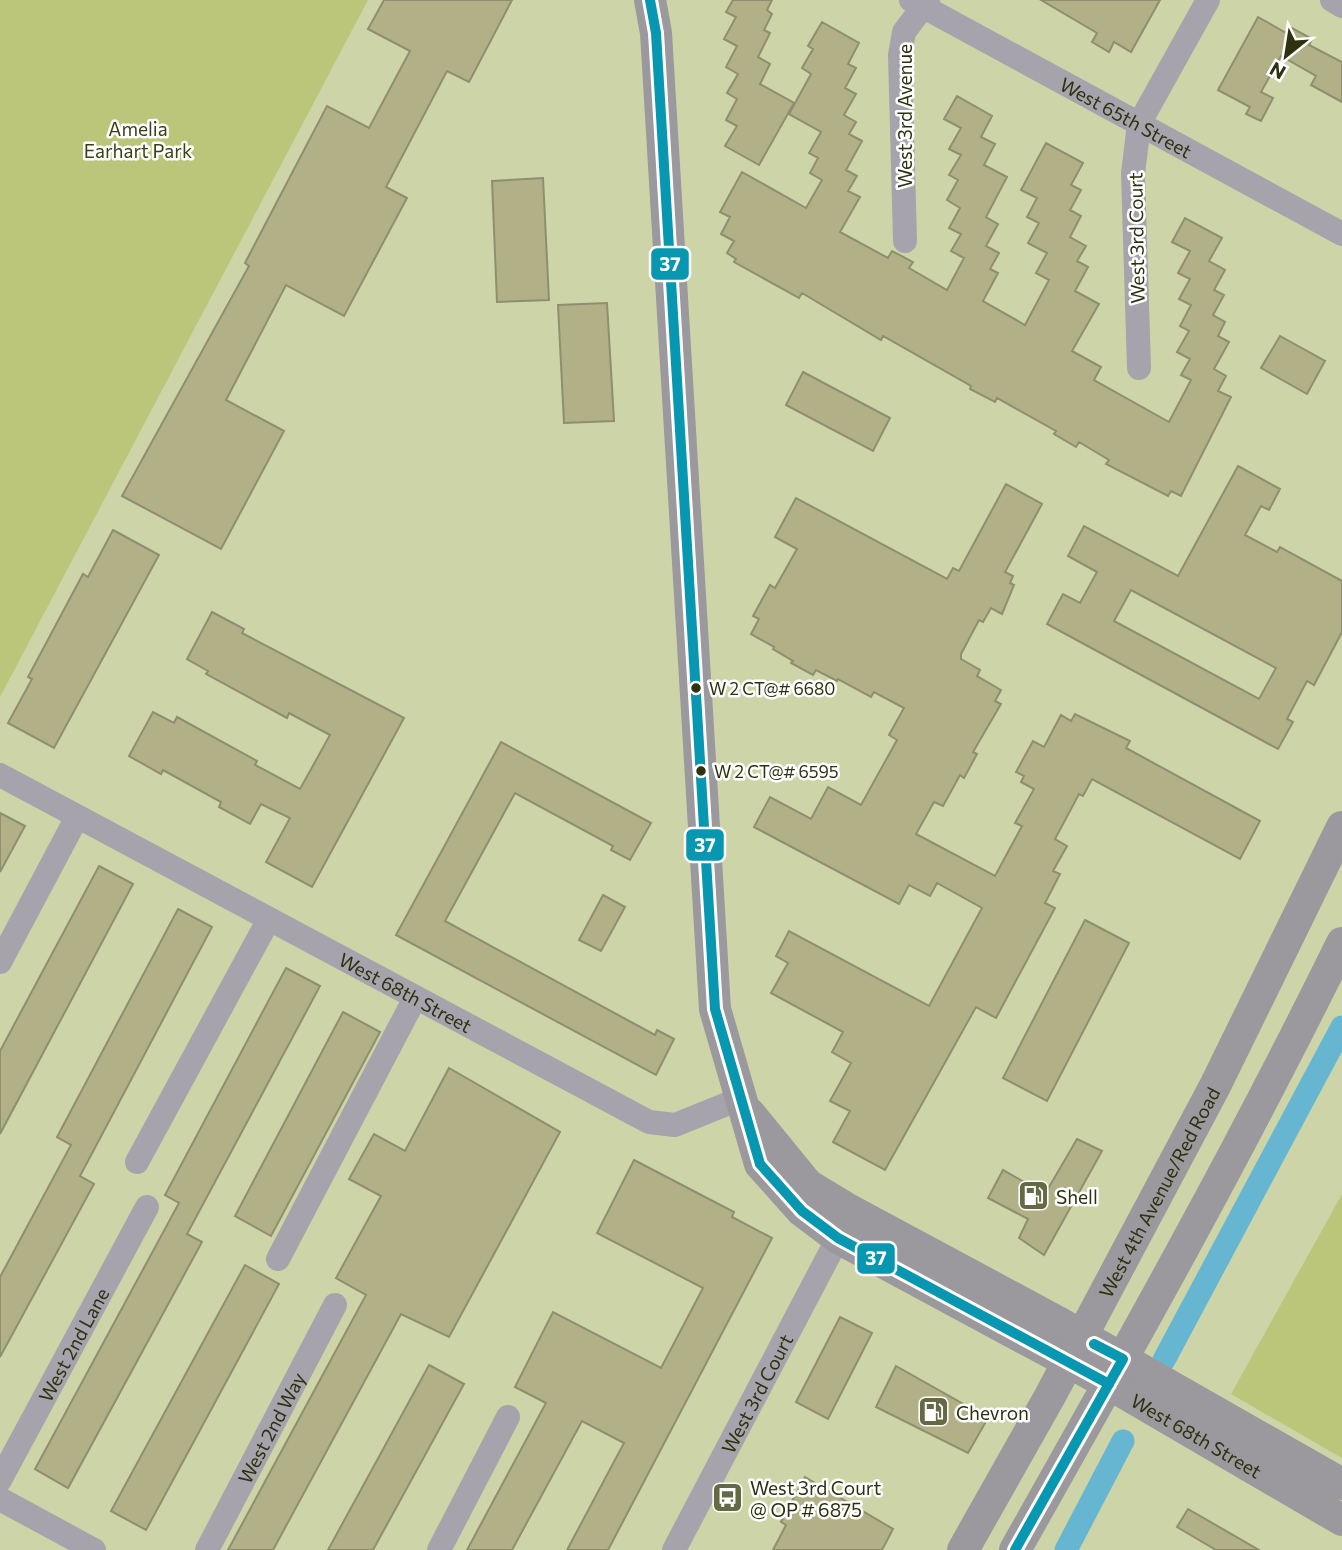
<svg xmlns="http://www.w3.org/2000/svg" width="1342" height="1550" viewBox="0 0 1342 1550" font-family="Commissioner,sans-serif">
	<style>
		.green { fill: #bbc67b }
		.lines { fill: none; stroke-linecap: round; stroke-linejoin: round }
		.canal { stroke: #66b6d1; stroke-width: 23 }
		.building { fill: #b2b087; stroke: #8e8f6e; stroke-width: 2; fill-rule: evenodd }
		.minor { stroke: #a6a3ac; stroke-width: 24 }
		.major { stroke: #9b989e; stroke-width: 32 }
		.bus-1-casing { stroke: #fff; stroke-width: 16 }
		.bus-1 { stroke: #0797b1; stroke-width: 10 }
		.bus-dot { fill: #2d310f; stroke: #fff; stroke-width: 2.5 }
		.labels { text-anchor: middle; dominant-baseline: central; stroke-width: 5; stroke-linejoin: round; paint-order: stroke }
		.bus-label { font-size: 17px; fill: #2d310f; stroke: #fff; text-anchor: start }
		.street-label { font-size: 19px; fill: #2d310f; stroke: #fff }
		.park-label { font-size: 19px; fill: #3a3f14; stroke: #fff }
		.poi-label { font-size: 19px; fill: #2d310f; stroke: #fff; text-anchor: start }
		.line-badge { stroke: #fff; stroke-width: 2.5 }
		.badge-label { font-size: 19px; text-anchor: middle; font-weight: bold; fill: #fff }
	</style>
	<rect width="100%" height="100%" fill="#cdd4a7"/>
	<g class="green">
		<path d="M0 0H368L0 697Z"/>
		<path d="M1342 1194V1458L1231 1394Z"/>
	</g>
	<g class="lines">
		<g class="canal">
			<path d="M1164 1360 1342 1027"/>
			<path d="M1066 1550 1123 1441"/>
		</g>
	</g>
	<g class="building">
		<path d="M384 0H512L469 82 447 71 386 187 407 198 344 316 286 285 226 400 284 431 221 549 122 496 249 266 245 263 327 106 369 128 410 51 368 29Z"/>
		<path d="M733 0H772L767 10 772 14 764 30 770 33 758 57 770 64 760 84 794 103 759 165 725 146 737 126 726 120 737 99 727 93 738 74 726 67 737 46 724 39 736 17 726 12Z"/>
		<path d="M1041 0H1160L1131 52 1114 42 1109 52 1092 42 1097 33Z"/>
		<path d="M1258 17 1288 34 1292 28 1312 39 1309 45 1342 62V102L1311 85 1316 76 1281 56 1261 92 1273 98 1261 121 1246 114 1250 107 1218 90Z"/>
		<path d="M822 22 859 43 848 64 856 68 845 88 856 94 844 115 856 122 849 134 862 141 846 170 857 176 848 191 860 197 840 232 888 258 892 251 913 262 909 268 947 290 964 258 951 251 961 234 949 228 960 208 947 200 958 180 949 175 961 155 949 149 961 128 944 119 957 96 992 116 981 137 995 144 984 165 1007 177 986 217 998 224 986 246 999 253 990 269 998 273 983 301 1025 325 1049 280 1036 273 1047 253 1028 243 1039 223 1027 217 1037 198 1021 190 1046 143 1083 163 1071 185 1081 190 1070 210 1081 216 1070 237 1086 246 1077 261 1088 267 1075 291 1099 304 1072 351 1101 367 1094 380 1169 422 1191 380 1181 375 1190 359 1177 352 1189 331 1180 326 1191 305 1179 299 1190 279 1178 273 1190 251 1172 242 1185 218 1222 238 1209 261 1225 270 1214 290 1224 295 1213 315 1225 322 1218 336 1229 342 1214 369 1226 376 1218 391 1231 397 1181 496 1171 491 1168 496 1106 464 1109 460 1079 442 1076 447 1054 434 1056 431 997 398 995 402 970 389 971 386 883 336 881 340 802 293 799 298 734 262 736 259 727 253 734 241 721 234 730 217 720 212 742 172 806 208 822 180 810 173 818 158 809 153 821 132 789 114 811 74 802 68 813 49 808 46Z"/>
		<path d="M543 178 549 300 497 302 492 181Z"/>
		<path d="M607 303 614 421 564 423 558 305Z"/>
		<path d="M1280 336 1325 361 1307 394 1261 368Z"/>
		<path d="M803 372 890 418 873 451 786 405Z"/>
		<path d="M1238 466 1280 489 1269 510 1261 506 1245 535 1277 552 1280 547 1342 581V632L1314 685 1307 681 1287 719 1293 722 1278 749 1047 624 1063 594 1080 603 1097 572 1068 556 1084 526 1178 576ZM1131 590 1276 668 1259 699 1114 621Z"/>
		<path d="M1006 484 1042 504 1005 572 1013 576 1010 583 1014 585 1002 614 991 608 983 622 979 620 961 654V659L980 670 977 676 1001 690 995 701 1001 704 973 752 977 754 964 778 960 775 943 806 934 802 916 834 995 876 1022 826 1015 823 1034 789 1021 782 1024 776 1016 772 1033 741 1044 747 1061 715 1071 721 1075 714 1130 741 1126 748 1260 821 1240 859 1092 779 1083 796 1079 794 1055 839 1067 846 1053 871 1060 874 1045 903 1055 908 996 1018 976 1007 885 1170 833 1142 850 1111 830 1101 851 1063 832 1052 843 1032 771 993 788 963 776 956 789 931 929 1006 982 908 937 883 930 896 909 885 899 904 754 827 770 797 811 819 828 787 861 805 897 740 889 735 904 708 874 692 871 697 838 679 837 681 816 670 813 675 791 663 793 661 773 649 774 647 751 634 759 619 753 616 770 585 775 588 797 549 775 537 796 498 947 579 953 568 959 571Z"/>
		<path d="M113 530 159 555 54 748 8 723 32 679 28 677 83 574 88 577Z"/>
		<path d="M212 612 244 629 242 633 404 718 312 887 266 862 290 818 261 804 250 824 219 807 221 802 163 770 161 774 129 756 153 712 174 723 177 717 257 761 255 765 300 789 330 735 289 713 287 718 206 674 208 671 187 659Z"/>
		<path d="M501 742 651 823 630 860 611 850 613 846 515 793 445 921 655 1035 657 1030 674 1039 656 1075 396 935Z"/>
		<path d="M0 813 25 826 0 872Z"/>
		<path d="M99 866 133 884 0 1134V1051Z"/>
		<path d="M603 895 625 907 601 951 579 940Z"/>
		<path d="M178 909 212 927 80 1176 94 1184 0 1357V1277L71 1145 57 1137Z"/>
		<path d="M1085 920 1129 943 1047 1101 1003 1078Z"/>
		<path d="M286 968 320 986 187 1234 202 1242 68 1488 35 1469 179 1203 165 1195Z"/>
		<path d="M343 1012 380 1032 271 1236 235 1216Z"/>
		<path d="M449 1068 560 1132 449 1337 401 1314 273 1550H228L366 1295 336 1278 381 1196 349 1179 374 1134 405 1151Z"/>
		<path d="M1077 1139 1102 1151 1044 1255 1019 1238 1028 1219 988 1198 1003 1170 1045 1194Z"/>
		<path d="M634 1160 734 1212 732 1217 772 1238 608 1550H567L624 1443 582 1421 512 1550H467L546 1403 515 1387 553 1312 661 1368 703 1288 597 1233Z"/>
		<path d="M245 1265 279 1284 146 1530 111 1511Z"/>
		<path d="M840 1317 872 1333 828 1419 796 1402Z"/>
		<path d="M429 1365 464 1384 373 1550H328Z"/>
		<path d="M896 1366 988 1418 968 1453 876 1407Z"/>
		<path d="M805 1477 893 1529 882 1550H773L786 1525 781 1522Z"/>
		<path d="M1188 1509 1259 1550H1216L1177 1527Z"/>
	</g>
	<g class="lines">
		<g class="minor">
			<path id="s1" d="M911 0 1342 234"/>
			<path d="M1332 0 1342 6"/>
			<path d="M905 241 900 55 904 32 928 0"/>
			<path d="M1139 368 1133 174 1139 124 1208 0"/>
			<path id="s2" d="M0 775 649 1122 675 1125 739 1099"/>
			<path d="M0 962 77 817"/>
			<path d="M137 1162 269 919"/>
			<path d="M278 1259 415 998"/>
			<path id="s3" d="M0 1480 147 1207"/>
			<path d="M0 1499 94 1550"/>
			<path id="s4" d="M207 1550 335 1305"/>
			<path d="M439 1550 508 1417"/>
			<path id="s5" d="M674 1550 838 1238"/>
		</g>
		<g class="major">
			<path id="s6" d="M650 0 656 33 715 1009 760 1164 802 1211 838 1238 1109 1384 1342 1520"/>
			<path d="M750 1114 808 1185 846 1208 1056 1321 1342 1484"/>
			<path id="s7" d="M963 1550 1050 1396 1215 1086 1342 827"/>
			<path d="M1015 1550C1128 1350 1241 1149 1342 943"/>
		</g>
		<defs>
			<g id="bus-1">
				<path d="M650 0 656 33 715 1009 760 1164 802 1211 838 1238 1109 1384"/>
				<path d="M1015 1550 1123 1359 1094 1344"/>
			</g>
		</defs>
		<use href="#bus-1" class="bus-1-casing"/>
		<use href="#bus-1" class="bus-1"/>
	</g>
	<defs>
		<symbol id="fuel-square" viewBox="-11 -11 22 22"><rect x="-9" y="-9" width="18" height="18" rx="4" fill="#656a44" stroke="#fff"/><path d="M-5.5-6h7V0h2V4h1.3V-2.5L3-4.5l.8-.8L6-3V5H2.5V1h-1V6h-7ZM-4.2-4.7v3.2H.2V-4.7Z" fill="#fff"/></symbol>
		<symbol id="bus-square" viewBox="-11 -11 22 22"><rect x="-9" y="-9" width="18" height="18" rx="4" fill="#656a44" stroke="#fff"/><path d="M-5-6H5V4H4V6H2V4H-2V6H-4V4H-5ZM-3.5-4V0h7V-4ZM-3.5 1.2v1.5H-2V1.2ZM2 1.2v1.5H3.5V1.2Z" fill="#fff"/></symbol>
	</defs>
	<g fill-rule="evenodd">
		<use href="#fuel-square" x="1016" y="1178" width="35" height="35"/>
		<use href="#fuel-square" x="916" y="1394" width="35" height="35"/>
		<use href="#bus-square" x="710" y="1480" width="35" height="35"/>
	</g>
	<g class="bus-dot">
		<circle cx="696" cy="688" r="6"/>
		<circle cx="701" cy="771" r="6"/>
	</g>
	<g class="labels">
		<g class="bus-label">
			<text x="709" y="688">W 2 CT@# 6680</text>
			<text x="714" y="771">W 2 CT@# 6595</text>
		</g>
		<g class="street-label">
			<text transform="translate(904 116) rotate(-90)">West 3rd Avenue</text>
			<text stroke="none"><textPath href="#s1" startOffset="245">West 65th Street</textPath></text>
			<text transform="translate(1136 238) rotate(-91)">West 3rd Court</text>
			<text stroke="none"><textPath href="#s2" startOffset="460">West 68th Street</textPath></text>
			<text stroke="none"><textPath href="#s7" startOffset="408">West 4th Avenue/Red Road</textPath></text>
			<text stroke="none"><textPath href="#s3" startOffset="154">West 2nd Lane</textPath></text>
			<text stroke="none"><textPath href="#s5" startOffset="177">West 3rd Court</textPath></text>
			<text stroke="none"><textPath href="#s4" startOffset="138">West 2nd Way</textPath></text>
			<text stroke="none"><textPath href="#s6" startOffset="1690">West 68th Street</textPath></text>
		</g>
		<g class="park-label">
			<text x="138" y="128">Amelia<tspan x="138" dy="22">Earhart Park</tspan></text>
		</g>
		<g class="poi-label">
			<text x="1056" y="1196">Shell</text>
			<text x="956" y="1412">Chevron</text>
			<text x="750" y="1487">West 3rd Court<tspan x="750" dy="22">@ OP # 6875</tspan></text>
		</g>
	</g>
	<g class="line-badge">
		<rect x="650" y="247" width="40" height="34" rx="7" fill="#0797b1"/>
		<rect x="685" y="828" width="40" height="34" rx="7" fill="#0797b1"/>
		<rect x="856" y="1242" width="40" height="33" rx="7" fill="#0797b1"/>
	</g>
	<g class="badge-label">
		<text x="670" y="271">37</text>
		<text x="705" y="852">37</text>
		<text x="876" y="1265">37</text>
	</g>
	<g transform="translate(1286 56) rotate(210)" stroke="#ffffff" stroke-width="5" paint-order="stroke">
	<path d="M0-5L12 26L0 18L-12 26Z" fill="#2d310f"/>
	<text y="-10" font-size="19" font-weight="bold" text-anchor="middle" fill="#2d310f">N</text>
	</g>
</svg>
